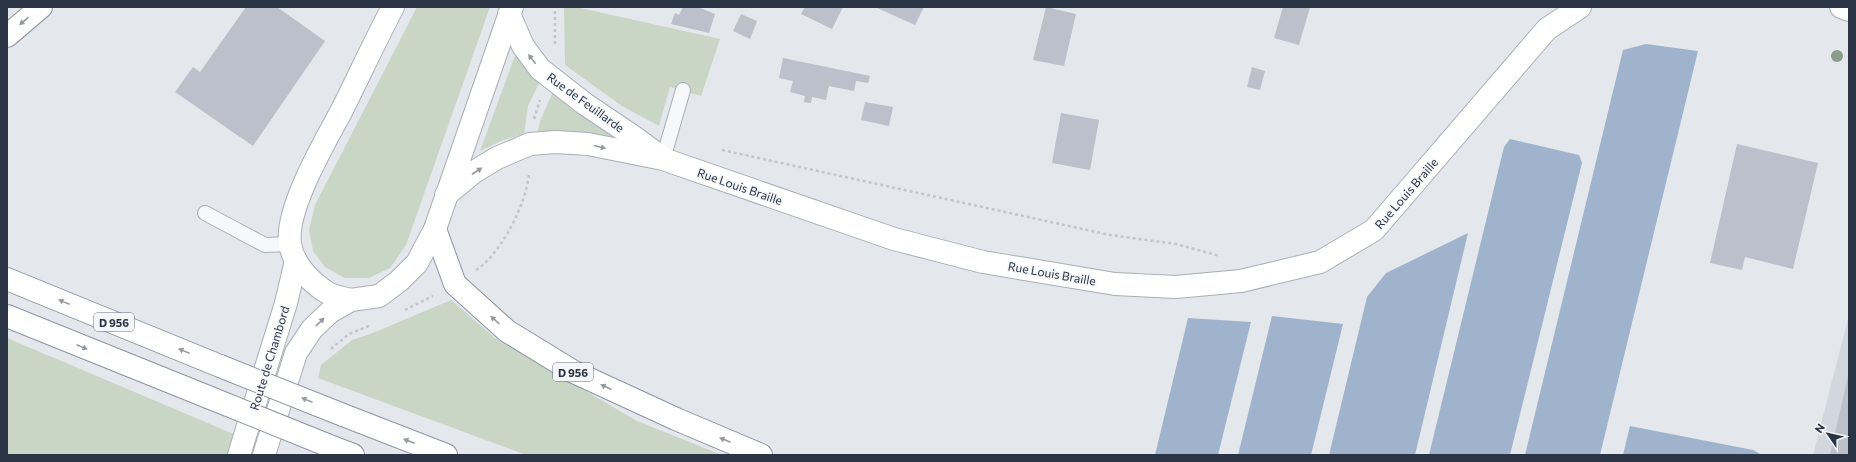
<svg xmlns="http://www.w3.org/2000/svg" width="1856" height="462" viewBox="0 0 1856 462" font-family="Commissioner,sans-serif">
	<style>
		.built { fill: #d2d6de }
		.green { fill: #c9d6c5 }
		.water { fill: #9fb4cc }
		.building { fill: #bbc0ca }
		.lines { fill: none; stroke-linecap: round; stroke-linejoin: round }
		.lane-casing { stroke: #a9aeb7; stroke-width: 16 }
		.secondary-casing { stroke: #a9aeb7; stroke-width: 24 }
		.highway-casing { stroke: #8b94a3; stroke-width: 24 }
		.path { stroke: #c2c5cb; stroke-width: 2.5; stroke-dasharray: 3 3; stroke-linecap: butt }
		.lane { stroke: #f7f8fa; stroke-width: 14 }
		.secondary { stroke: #fff; stroke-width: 22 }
		.highway { stroke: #fff; stroke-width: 22 }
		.highway-bridge-casing { stroke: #8b94a3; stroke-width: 24; stroke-linecap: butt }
		.highway-bridge { stroke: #fff; stroke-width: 22 }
		.tree { fill: #899d89 }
		.oneway { fill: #959aa2 }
		.labels { text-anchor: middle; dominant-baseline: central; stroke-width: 3; stroke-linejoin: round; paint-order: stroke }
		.shield { fill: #f4f6f9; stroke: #676e7b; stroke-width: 1 }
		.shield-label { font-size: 11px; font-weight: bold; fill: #2b3445 }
		.street-label { font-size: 12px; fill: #2b3445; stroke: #f4f6f9 }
	</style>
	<rect width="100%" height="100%" fill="#e4e7ec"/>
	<path class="built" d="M1849 315V455H1813Z"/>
	<g class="green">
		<path d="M417 7H490L406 245 390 268 369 278H345L325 267 313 251 309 230 315 205Z"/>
		<path d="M564 7H576L720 39 701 96 670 87 659 126 622 106 565 65Z"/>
		<path d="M516 53 540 81 528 106 524 134 503 140 480 151Z"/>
		<path d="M553 92 611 136 609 139 538 131 540 121Z"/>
		<path d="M451 300 495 338 637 421 722 455H526L318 378 321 365 352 340 373 333Z"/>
		<path d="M7 338 236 435 227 455H7Z"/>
	</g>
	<g class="water">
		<path d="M1646 44 1698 51 1600 455H1525L1623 50Z"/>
		<path d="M1510 139 1579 155 1582 163 1510 455H1429L1504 147Z"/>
		<path d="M1468 233 1415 455H1329L1367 297 1386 273Z"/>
		<path d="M1272 316 1343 324 1311 455H1238Z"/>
		<path d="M1188 318 1251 322 1218 455H1155Z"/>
		<path d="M1630 426 1753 450 1762 455H1623Z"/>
	</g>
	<g class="building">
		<path d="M246 7H277L325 41 253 146 175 92 193 67 200 72Z"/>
		<path d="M683 7H698L715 14 709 33 671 24 675 13 679 15Z"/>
		<path d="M805 7H843L832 29 801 14Z"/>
		<path d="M875 7H924L915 25Z"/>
		<path d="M1046 7 1076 14 1064 66 1033 60Z"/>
		<path d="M1283 7H1310L1299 45 1274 38Z"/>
		<path d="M741 14 757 21 750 39 733 31Z"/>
		<path d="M783 58 870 76 868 83 856 81 854 91 829 86 826 100 812 97 811 103 804 102 805 96 790 92 793 81 779 78Z"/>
		<path d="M1252 67 1265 71 1260 90 1247 87Z"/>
		<path d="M865 102 893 107 889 126 861 120Z"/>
		<path d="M1061 113 1099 120 1090 170 1052 163Z"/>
		<path d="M1737 144 1818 163 1793 269 1745 257 1742 270 1710 263Z"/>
		<path d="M1848 376 1849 455H1830Z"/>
	</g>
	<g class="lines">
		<defs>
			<g id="lane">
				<path d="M663 159 683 90"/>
				<path d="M205 213 265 245 290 244"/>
			</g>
			<g id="secondary">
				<path d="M1841 7 1849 10"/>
				<path d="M509 14 523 46 540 69 585 104 634 137 661 157"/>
				<path d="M446 195 474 172 497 158 530 144 556 142 588 144 663 159 894 239 983 262 1115 284 1176 287 1241 281 1320 262 1374 230 1547 29 1580 7"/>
				<path d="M351 300C344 298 334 297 328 293 311 283 293 264 290 244 285 209 325 142 342 110 359 76 375 41 393 7"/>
				<path d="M239 455 286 303 296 261"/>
				<path d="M264 455 296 353 312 329 330 312 351 300 379 296 399 281 417 263 435 229 512 7"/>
			</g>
			<g id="highway">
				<path d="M7 36 41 7"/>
				<path d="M435 229 455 284 507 331 574 372 676 419 761 455"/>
				<path d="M7 279 220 366"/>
				<path d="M7 316 208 397"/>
				<path d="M343 415 446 455"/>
				<path d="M327 445 353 455"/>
			</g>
		</defs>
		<use href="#lane" class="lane-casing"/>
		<use href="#secondary" class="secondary-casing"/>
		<use href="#highway" class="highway-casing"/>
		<g class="path">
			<path d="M555 44V7"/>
			<path d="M534 119 540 100"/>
			<path d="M722 150 1110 235 1176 244 1220 256"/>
			<path d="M476 270C501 254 527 203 529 173"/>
			<path d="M405 310 433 296"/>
			<path d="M331 349 349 334 371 325"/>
		</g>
		<use href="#lane" class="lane"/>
		<use href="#secondary" class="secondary"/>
		<use href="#highway" class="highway"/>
		<defs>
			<g id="highway-bridge">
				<path d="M220 366 343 415"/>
				<path d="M208 397 327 445"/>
			</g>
		</defs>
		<use href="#highway-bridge" class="highway-bridge-casing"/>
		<use href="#highway-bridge" class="highway-bridge"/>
	</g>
	<circle class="tree" cx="1837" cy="56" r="6"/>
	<defs><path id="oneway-solid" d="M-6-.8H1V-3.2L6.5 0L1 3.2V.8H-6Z"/></defs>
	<g class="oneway">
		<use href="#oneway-solid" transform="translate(24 21) rotate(140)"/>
		<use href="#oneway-solid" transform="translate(532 59) rotate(-128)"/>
		<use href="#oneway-solid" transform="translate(600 147) rotate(14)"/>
		<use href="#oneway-solid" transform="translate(477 171) rotate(-33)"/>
		<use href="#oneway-solid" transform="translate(64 302) rotate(-158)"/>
		<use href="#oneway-solid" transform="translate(495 320) rotate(-138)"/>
		<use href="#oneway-solid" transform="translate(320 322) rotate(-44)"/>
		<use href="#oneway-solid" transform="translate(82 347) rotate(22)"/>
		<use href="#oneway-solid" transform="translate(184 351) rotate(-158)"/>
		<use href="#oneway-solid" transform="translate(606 387) rotate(-155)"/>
		<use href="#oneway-solid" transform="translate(307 400) rotate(-158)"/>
		<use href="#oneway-solid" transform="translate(725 440) rotate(-157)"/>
		<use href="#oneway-solid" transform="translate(409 441) rotate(-159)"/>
	</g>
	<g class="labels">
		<g class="shield">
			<rect x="94" y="313" width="40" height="18" rx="3"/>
			<rect x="553" y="363" width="40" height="18" rx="3"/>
		</g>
		<g class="shield-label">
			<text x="114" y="322">D 956</text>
			<text x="573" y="372">D 956</text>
		</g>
		<g class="street-label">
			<text transform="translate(586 102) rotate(36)">Rue de Feuillarde</text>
			<text transform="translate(740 186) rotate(19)">Rue Louis Braille</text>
			<text transform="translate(1406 193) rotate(-49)">Rue Louis Braille</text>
			<text transform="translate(1052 273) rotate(10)">Rue Louis Braille</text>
			<text transform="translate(269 358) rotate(-73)">Route de Chambord</text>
		</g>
	</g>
	<rect width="1856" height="462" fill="none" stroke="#2b3445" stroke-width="16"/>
	<g transform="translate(1828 434) rotate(304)" stroke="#f4f6f9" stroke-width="3" paint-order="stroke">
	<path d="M0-3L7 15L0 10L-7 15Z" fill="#2b3445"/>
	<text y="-6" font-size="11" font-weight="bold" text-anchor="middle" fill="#2b3445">N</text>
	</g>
</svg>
